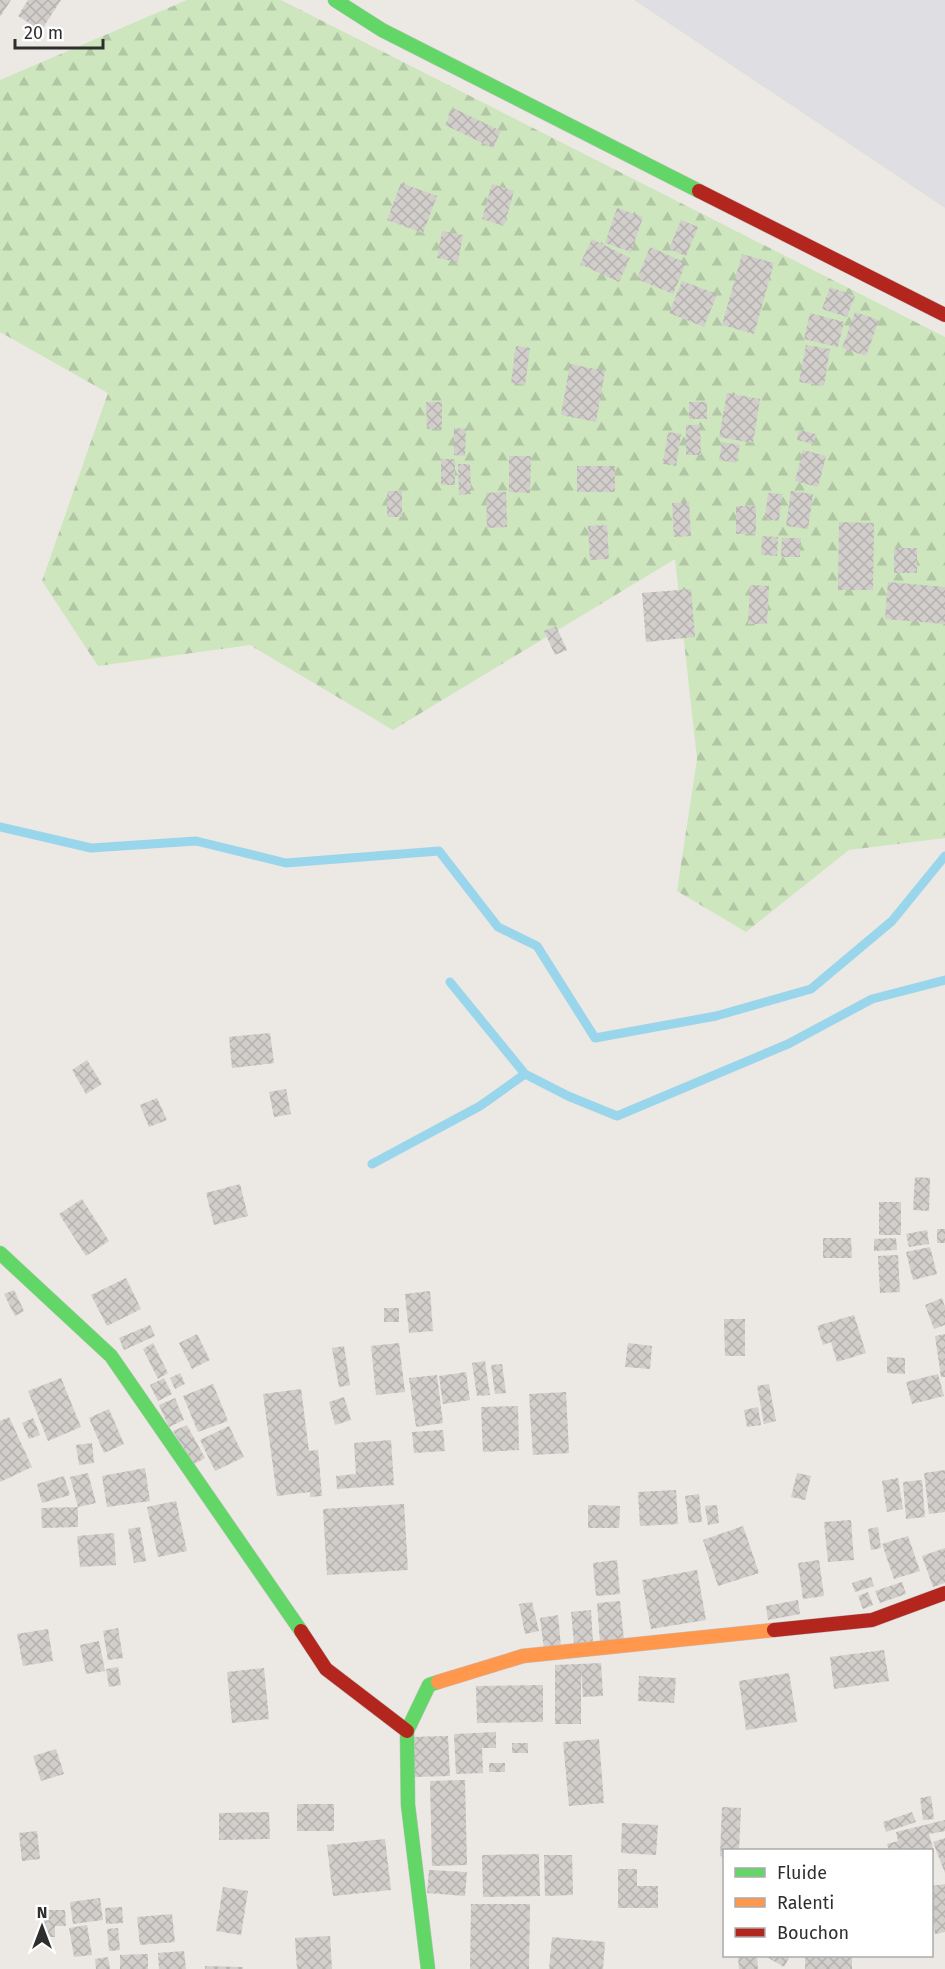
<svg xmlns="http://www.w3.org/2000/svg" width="945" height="1969" viewBox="0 0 945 1969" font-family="'Fira Sans',sans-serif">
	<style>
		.airport { fill: #dfdee2 }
		.forest { fill: url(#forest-firs) }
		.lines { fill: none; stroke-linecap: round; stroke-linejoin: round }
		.stream { stroke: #99d6ec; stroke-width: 9 }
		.building { fill: url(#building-cross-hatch) }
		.fast-casing { stroke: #c5c4c5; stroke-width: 15 }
		.slow-casing { stroke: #c5c4c5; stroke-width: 15 }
		.jam-casing { stroke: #c5c4c5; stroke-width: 15 }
		.fast { stroke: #63d668; stroke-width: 14 }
		.slow { stroke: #ff974d; stroke-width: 14 }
		.jam { stroke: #b3261e; stroke-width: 14 }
	</style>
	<defs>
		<pattern id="forest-firs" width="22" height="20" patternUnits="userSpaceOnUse" patternTransform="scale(1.5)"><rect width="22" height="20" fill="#cee6be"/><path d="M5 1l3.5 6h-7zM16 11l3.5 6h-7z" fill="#b1c6a4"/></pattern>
		<pattern id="building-cross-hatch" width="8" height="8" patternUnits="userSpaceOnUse" patternTransform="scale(1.5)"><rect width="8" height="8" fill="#d1cecb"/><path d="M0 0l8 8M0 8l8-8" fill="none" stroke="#b4b1af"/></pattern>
	</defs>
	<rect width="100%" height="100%" fill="#ece8e4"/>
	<path class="airport" d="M634 0H945V208Z"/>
	<path class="forest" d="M187 0H281L945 337V838L849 850 746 932 677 891 697 759 675 559 393 730 250 645 98 666 42 581 108 393 0 332V80Z"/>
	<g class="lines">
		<g class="stream">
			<path d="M0 827 91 848 196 841 286 863 439 851 498 927 537 946 595 1038 716 1016 811 989 892 921 945 856"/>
			<path d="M450 982 525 1074 568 1096 617 1116 788 1044 872 999 945 980"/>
			<path d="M372 1164 480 1106 525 1074"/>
		</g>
	</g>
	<g class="building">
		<path d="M0 0H11L0 17Z"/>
		<path d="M28 0H61L41 31 18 16Z"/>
		<path d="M453 108 501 131 493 148 445 125Z"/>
		<path d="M401 183 437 196 423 233 387 220Z"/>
		<path d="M492 184 514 191 504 226 482 219Z"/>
		<path d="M617 208 643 217 631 252 605 243Z"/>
		<path d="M681 220 698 227 686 256 669 249Z"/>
		<path d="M442 231 463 235 458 262 437 258Z"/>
		<path d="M592 239 630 258 619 282 580 264Z"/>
		<path d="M650 247 686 263 673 294 637 279Z"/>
		<path d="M742 254 774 263 754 334 722 325Z"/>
		<path d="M682 281 717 294 704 327 669 313Z"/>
		<path d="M830 287 855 296 847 317 822 309Z"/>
		<path d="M855 312 879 320 866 356 842 348Z"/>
		<path d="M810 313 844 322 838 347 804 339Z"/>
		<path d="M806 345 830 349 824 386 799 382Z"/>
		<path d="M516 346 530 348 525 385 511 383Z"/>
		<path d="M570 364 605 371 596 422 561 415Z"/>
		<path d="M727 393 760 399 753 443 719 437Z"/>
		<path d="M426 402H442V429H427Z"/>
		<rect x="689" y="402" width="18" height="17"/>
		<path d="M686 425H700L701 455H686Z"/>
		<path d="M454 428 466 429 465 456 454 455Z"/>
		<path d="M799 430 816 434 814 444 797 440Z"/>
		<path d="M668 432 681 434 676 466 663 464Z"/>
		<path d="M722 442 740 445 736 463 719 460Z"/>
		<path d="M803 450 826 456 818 487 795 481Z"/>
		<path d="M509 456H531L530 493 509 492Z"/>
		<rect x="441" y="459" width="14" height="26"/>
		<path d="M458 464H470L471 494 459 495Z"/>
		<rect x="577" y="466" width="38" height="26"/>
		<rect x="387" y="491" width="15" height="26"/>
		<path d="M791 491 813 494 808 529 786 526Z"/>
		<path d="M506 492 507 527 487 528 486 493Z"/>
		<path d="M768 493 782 494 779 521 765 519Z"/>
		<path d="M689 502 691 536 674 537 672 503Z"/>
		<rect x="736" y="506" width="20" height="28"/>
		<path d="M839 522 874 523 873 590H838Z"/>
		<path d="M607 525 609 559 590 560 588 526Z"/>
		<path d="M762 536 778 537 777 556 761 555Z"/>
		<path d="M782 538H801L800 557H781Z"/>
		<rect x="894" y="548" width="23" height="25"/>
		<path d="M888 582 945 587V624L885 619Z"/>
		<path d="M750 585 769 586 767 624H748Z"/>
		<path d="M691 589 695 637 646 642 642 593Z"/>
		<path d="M556 626 567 650 555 655 544 631Z"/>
		<path d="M270 1033 274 1063 232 1068 229 1037Z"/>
		<path d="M87 1060 102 1084 86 1094 72 1070Z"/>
		<path d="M286 1089 291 1114 274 1117 269 1092Z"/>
		<path d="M157 1098 167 1120 149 1127 140 1105Z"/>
		<path d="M915 1177 930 1178 929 1211 913 1210Z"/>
		<path d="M240 1184 248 1216 214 1225 206 1193Z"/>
		<path d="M82 1199 109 1241 86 1256 59 1214Z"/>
		<rect x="879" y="1202" width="22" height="33"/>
		<rect x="937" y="1229" width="8" height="14"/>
		<path d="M927 1230 929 1244 909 1247 906 1234Z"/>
		<path d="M823 1238H851L852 1258H823Z"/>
		<path d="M896 1238 897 1250 874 1251V1239Z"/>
		<path d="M930 1247 937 1274 913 1280 906 1252Z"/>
		<path d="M898 1255 900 1292 880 1293 878 1256Z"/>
		<path d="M126 1278 141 1309 107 1326 91 1295Z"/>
		<path d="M14 1290 24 1311 15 1316 4 1294Z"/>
		<path d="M430 1291 433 1331 409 1333 405 1294Z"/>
		<path d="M942 1298 945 1307V1325L934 1329 925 1305Z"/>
		<rect x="384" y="1308" width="15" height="14"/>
		<path d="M854 1315 866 1353 837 1362 831 1342 823 1345 817 1326Z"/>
		<path d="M724 1319H745V1356H725Z"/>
		<path d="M150 1325 155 1336 124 1350 119 1338Z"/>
		<path d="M197 1334 210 1360 192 1369 179 1343Z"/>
		<path d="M945 1334V1377H941L935 1336Z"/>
		<path d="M153 1343 168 1373 158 1379 143 1349Z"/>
		<path d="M399 1343 405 1392 376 1395 371 1346Z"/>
		<path d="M628 1343 652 1346 650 1369 625 1367Z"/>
		<path d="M344 1346 350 1385 339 1387 332 1348Z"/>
		<path d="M887 1357 905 1358V1374L887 1373Z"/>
		<path d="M485 1361 490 1395 477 1396 472 1363Z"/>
		<path d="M502 1364 506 1393 495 1394 491 1365Z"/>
		<path d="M466 1372 470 1400 443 1404 439 1376Z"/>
		<path d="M180 1373 185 1384 175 1389 170 1378Z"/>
		<path d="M938 1374 944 1396 912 1404 906 1382Z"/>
		<path d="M437 1375 443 1423 416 1427 409 1378Z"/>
		<path d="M61 1378 81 1427 48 1441 28 1391Z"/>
		<path d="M164 1378 172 1394 158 1401 150 1385Z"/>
		<path d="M213 1384 228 1421 198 1432 183 1396Z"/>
		<path d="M769 1384 776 1421 764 1424 757 1386Z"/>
		<path d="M301 1389 309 1451 318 1450 322 1496 310 1497V1492L277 1496 263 1394Z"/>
		<path d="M566 1392 569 1453 533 1455 529 1394Z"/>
		<path d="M344 1397 351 1420 335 1425 329 1402Z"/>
		<path d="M175 1398 184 1420 169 1427 159 1405Z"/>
		<path d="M518 1406 519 1450 483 1452 481 1407Z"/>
		<path d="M758 1407 761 1425 747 1427 744 1410Z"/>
		<path d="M109 1409 124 1444 104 1453 89 1418Z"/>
		<path d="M9 1417 32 1467 0 1482V1421Z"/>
		<path d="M33 1418 40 1435 29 1439 22 1423Z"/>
		<path d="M187 1425 205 1458 194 1464 173 1431Z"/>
		<path d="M229 1426 244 1457 215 1471 200 1440Z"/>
		<path d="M443 1430 445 1451 414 1453 412 1432Z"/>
		<path d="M391 1440 394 1485 337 1489 336 1476 356 1474 354 1443Z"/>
		<path d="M92 1443 94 1463 79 1465 76 1445Z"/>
		<path d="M145 1468 150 1501 107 1507 102 1476Z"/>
		<path d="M945 1470V1512L929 1514 924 1473Z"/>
		<path d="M88 1473 96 1503 78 1507 70 1477Z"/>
		<path d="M797 1473 811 1476 805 1500 791 1497Z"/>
		<path d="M64 1476 70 1495 42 1503 37 1484Z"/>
		<path d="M898 1478 903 1509 887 1512 882 1481Z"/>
		<path d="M922 1480 925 1517 906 1519 903 1482Z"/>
		<path d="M676 1490 678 1524 640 1526 638 1492Z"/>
		<path d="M699 1494 702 1522 689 1523 685 1496Z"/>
		<path d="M176 1501 187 1551 158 1557 147 1507Z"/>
		<path d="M404 1504 408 1570 327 1575 323 1509Z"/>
		<path d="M588 1505 620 1506 619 1528H588Z"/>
		<path d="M717 1505 719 1523 708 1525 705 1506Z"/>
		<path d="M78 1507V1527L42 1528 41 1508Z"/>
		<path d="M851 1520 854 1560 828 1562 824 1522Z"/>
		<path d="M743 1526 759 1573 718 1586 703 1540Z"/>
		<path d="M140 1527 146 1561 134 1563 128 1529Z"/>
		<path d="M878 1527 881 1548 871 1550 868 1529Z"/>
		<path d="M114 1533 116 1565 80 1567 77 1536Z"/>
		<path d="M908 1536 920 1571 894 1579 882 1544Z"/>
		<path d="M945 1548V1583L933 1587 922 1556Z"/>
		<path d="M617 1560 620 1594 596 1596 593 1563Z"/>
		<path d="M819 1560 824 1596 803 1599 798 1563Z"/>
		<path d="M697 1570 706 1620 651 1629 642 1580Z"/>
		<path d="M871 1577 874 1586 855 1592 852 1583Z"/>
		<path d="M902 1582 906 1594 880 1603 875 1591Z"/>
		<path d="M868 1592 873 1605 863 1609 858 1596Z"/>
		<path d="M798 1600 800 1614 768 1620 766 1606Z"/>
		<path d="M620 1601 624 1640 600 1642 597 1603Z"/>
		<path d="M532 1602 539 1631 525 1634 519 1604Z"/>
		<path d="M591 1610 593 1643 574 1644 571 1612Z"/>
		<path d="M558 1615 561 1647 544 1649 540 1618Z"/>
		<path d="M118 1628 123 1658 108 1660 103 1631Z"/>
		<path d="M48 1629 53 1661 23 1666 17 1634Z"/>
		<path d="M99 1641 105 1671 86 1674 80 1645Z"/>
		<path d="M884 1650 889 1681 834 1689 830 1657Z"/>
		<path d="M601 1663 603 1696 583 1697 581 1670V1724H555V1665Z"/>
		<path d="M118 1667 121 1685 109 1687 106 1669Z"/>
		<path d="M264 1668 269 1719 232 1723 227 1672Z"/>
		<path d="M789 1673 797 1722 746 1730 739 1681Z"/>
		<path d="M639 1676 676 1678 674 1703 638 1701Z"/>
		<path d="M543 1685V1722L477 1723 476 1686Z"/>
		<path d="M496 1732V1748H482L483 1773 456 1774 454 1734Z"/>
		<path d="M448 1736 450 1776 413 1777 411 1737Z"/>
		<path d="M599 1739 604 1803 569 1806 563 1742Z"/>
		<rect x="512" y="1743" width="16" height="10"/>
		<path d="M56 1749 64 1774 41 1781 33 1756Z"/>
		<rect x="489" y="1763" width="16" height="9"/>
		<path d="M465 1780 467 1865 432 1866 430 1781Z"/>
		<path d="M931 1796 934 1819 923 1820 920 1798Z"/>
		<rect x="297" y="1804" width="37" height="27"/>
		<path d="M722 1807 741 1808 739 1850H724V1857L720 1856Z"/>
		<path d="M269 1812 270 1839 219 1840V1813Z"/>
		<path d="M912 1812 916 1822 886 1832 883 1822Z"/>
		<path d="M945 1820V1831L929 1834 934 1852 889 1850 887 1844 898 1841 896 1832Z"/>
		<path d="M622 1823 658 1825 656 1855 621 1853Z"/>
		<path d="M37 1831 40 1859 22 1861 19 1833Z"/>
		<path d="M945 1838V1873L933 1842Z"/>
		<path d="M385 1839 391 1890 333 1896 327 1845Z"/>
		<path d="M539 1854 540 1896 483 1897 482 1855Z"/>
		<path d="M544 1855H572L573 1895 545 1896Z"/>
		<path d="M618 1869H637V1886H658V1908H618Z"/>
		<path d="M429 1870 467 1872 465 1896 427 1893Z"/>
		<path d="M945 1884V1932L935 1934 932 1914V1886Z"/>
		<path d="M223 1887 248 1891 241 1935 216 1931Z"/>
		<path d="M100 1898 103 1920 73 1924 70 1902Z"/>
		<path d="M471 1904H530L529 1969H470Z"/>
		<path d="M122 1907 123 1923 106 1924 105 1908Z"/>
		<path d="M42 1910H65L66 1926H55V1937H42Z"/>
		<path d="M172 1914 175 1942 140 1945 137 1917Z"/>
		<path d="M87 1925 92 1955 74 1957 69 1928Z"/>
		<path d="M118 1928 120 1950 109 1951 107 1929Z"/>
		<path d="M330 1936 332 1969H297L295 1938Z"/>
		<path d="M552 1937 605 1942 603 1969H549Z"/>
		<path d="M184 1951 186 1969H159L158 1953Z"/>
		<path d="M148 1954V1969H120V1955Z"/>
		<path d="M738 1956H757L758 1969H739Z"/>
		<path d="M765 1956H790L784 1967Z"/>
		<rect x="805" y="1956" width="47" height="13"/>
		<path d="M108 1957 110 1969H96L95 1959Z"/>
		<path d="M205 1966 243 1967V1969H205Z"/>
	</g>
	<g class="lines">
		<defs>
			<g id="fast">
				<path d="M335 0 382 30 699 191"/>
				<path d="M0 1253 111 1356 301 1631"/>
				<path d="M428 1969 408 1805 407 1731 429 1685 438 1682"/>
			</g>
			<path id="slow" d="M438 1682 523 1656 774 1630"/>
			<g id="jam">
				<path d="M699 191 945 315"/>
				<path d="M774 1630 872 1620 945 1593"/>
				<path d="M301 1631 326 1669 407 1731"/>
			</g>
		</defs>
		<use href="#fast" class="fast-casing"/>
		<use href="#slow" class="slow-casing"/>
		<use href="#jam" class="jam-casing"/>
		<use href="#fast" class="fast"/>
		<use href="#slow" class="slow"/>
		<use href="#jam" class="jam"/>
	</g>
	<rect x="723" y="1849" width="210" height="108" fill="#ffffff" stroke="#ababab" stroke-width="1.5"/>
	<rect x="735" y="1868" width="30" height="9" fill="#63d668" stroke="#ababab" stroke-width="1.5"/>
	<text x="777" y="1879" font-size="18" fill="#2e2e2e">Fluide</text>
	<rect x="735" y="1898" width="30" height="9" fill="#ff974d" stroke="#ababab" stroke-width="1.5"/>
	<text x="777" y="1909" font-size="18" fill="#2e2e2e">Ralenti</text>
	<rect x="735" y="1928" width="30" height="9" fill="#b3261e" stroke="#ababab" stroke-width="1.5"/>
	<text x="777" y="1939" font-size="18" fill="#2e2e2e">Bouchon</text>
	<g transform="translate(42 1927)" stroke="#ffffff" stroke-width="4.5" paint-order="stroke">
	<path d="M0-4.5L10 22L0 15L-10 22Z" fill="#2e2e2e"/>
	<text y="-9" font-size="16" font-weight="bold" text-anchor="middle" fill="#2e2e2e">N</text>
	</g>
	<path d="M15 39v9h88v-9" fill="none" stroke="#2e2e2e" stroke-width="3"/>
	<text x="24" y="39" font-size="18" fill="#2e2e2e" stroke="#ffffff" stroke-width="4.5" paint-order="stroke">20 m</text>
</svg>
